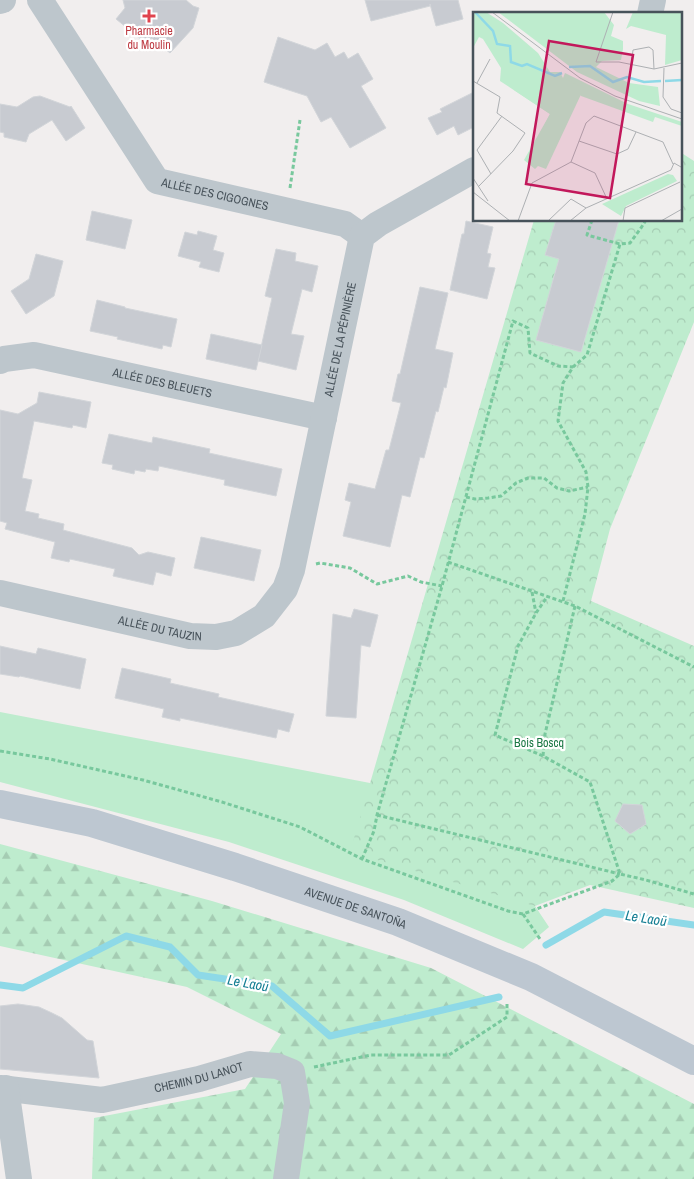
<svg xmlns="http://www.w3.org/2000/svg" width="694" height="1179" viewBox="0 0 694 1179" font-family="'Archivo Narrow',sans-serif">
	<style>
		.green { fill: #beecce }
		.forest { fill: url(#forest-firs) }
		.park { fill: url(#park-crowns) }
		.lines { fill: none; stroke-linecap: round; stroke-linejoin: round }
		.stream { stroke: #8ed9e7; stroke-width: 7 }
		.building { fill: #c8cbd1; stroke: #d2d5d9 }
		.path { stroke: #78c89d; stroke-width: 3; stroke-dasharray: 4 2.5; stroke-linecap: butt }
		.street { stroke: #bdc6cc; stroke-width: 26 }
		.secondary { stroke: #bdc7d1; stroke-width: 28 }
		.health-dot { fill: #e0444e; stroke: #fff; stroke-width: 2 }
		.labels { text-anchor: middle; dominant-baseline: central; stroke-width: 4.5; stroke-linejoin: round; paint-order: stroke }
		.health-label { font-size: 12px; fill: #be3a42; stroke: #fff }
		.street-label { font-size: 12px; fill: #47525a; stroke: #fff }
		.park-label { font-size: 12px; fill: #1c7845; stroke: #fff }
		.water-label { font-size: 14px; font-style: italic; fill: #147e93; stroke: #fff }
		.inset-river { fill: none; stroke: #8ed9e7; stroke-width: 2.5 }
		.inset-road { fill: none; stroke: #adb0b3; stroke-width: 1 }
		.view { fill: #c2185b; fill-opacity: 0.15; stroke: #c2185b; stroke-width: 2.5 }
		.inset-edge { fill: none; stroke: #47525a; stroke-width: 2.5 }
	</style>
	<defs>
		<pattern id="forest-firs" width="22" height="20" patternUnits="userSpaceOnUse" patternTransform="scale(1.25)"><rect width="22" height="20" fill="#beecce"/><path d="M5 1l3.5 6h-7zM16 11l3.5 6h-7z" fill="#a5ccb3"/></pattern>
		<pattern id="park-crowns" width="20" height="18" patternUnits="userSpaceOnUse" patternTransform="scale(1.25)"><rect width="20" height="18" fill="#beecce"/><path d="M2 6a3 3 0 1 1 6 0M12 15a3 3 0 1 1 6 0" fill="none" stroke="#a5ccb3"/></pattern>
	</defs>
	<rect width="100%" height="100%" fill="#f1eeee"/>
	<path class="green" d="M0 712 370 783 388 788 535 906 549 927 523 949 404 900 229 842 0 782Z"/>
	<path class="forest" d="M0 844 212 901 431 968 694 1104V1179H92L94 1118 245 1089 281 1034 187 987 0 946Z"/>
	<path class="park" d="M680 152 694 161V322L610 529 591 601 694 646V908L590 885 535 906 350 852 534 220H680Z"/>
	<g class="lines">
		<g class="stream">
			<path d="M546 945 604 912 694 925"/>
			<path d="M0 985 23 988 126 936 170 947 198 975 272 986 330 1036 499 997"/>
		</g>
	</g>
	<g class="building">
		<path d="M123 0H186L193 6 199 8 193 28 170 53 152 38 147 44 116 19 125 8Z"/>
		<path d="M365 0H458L463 19 436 26 430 4V6L371 21Z"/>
		<path d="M278 37 315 50 327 43 335 57 344 52 348 59 358 53 373 79 361 86 386 128 350 148 331 117 321 122 307 96 264 82Z"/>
		<path d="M474 92V127L458 135 454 126 437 135 428 118 442 112 440 109Z"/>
		<path d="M40 96 70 107 71 106 85 128 66 141 52 120 29 134 26 142 4 137V133L0 132V104L17 107 33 97Z"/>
		<path d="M92 211 132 220 125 249 86 240Z"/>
		<path d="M556 220H619L581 352 536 340 559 259 545 255Z"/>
		<path d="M466 221 493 227 487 253 491 254 488 267 495 268 487 299 450 290 462 234H464Z"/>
		<path d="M198 231 217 236 213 250 224 253 219 272 199 267 201 262 178 256 185 232 197 235Z"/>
		<path d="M276 249 296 253 295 261 318 266 312 292 302 289 291 334 304 336 296 370 258 361 272 298 265 296Z"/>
		<path d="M36 254 63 261 54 296 26 314 11 291 29 279Z"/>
		<path d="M420 287 448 293 435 349 453 353 446 388 444 387 438 412 436 411 424 458 420 457 410 497 402 495 390 547 343 536 351 502 345 500 349 483 375 489 386 450H389L401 403 392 401 398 374H400Z"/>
		<path d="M97 300 125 307V308L177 319 171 347 163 345 162 349 117 339 118 337 90 331Z"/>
		<path d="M211 334 262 345 256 370 206 359Z"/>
		<path d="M39 392 91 402 86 428 73 425 72 428 34 421 22 478 32 480 25 511 39 514 38 518 64 524 63 530 132 548 139 555 148 552 175 558 171 576 156 572 153 585 113 576 115 569 70 559 69 562 51 558 55 542 5 529 7 523 0 521V410L18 414 37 403Z"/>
		<path d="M109 434 152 443 153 437 210 449 209 453 282 469 276 496 224 485 225 480 159 466 158 471 146 469 145 472 135 470 134 474 112 469 113 465 102 463Z"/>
		<path d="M201 537 261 550 254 581 194 568Z"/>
		<path d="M354 609 378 615 370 647 361 645 356 718 326 716 333 614 351 618Z"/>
		<path d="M0 646 36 654 38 648 86 659 80 689 20 676 19 677 0 674Z"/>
		<path d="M122 668 171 679 170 683 219 694 218 697 294 714 289 732 278 729 276 738 180 718V721L162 717 164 709 115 698Z"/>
		<path d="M623 804 642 805 646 824 630 834 615 821Z"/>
		<path d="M18 1004 39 1007 52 1013 62 1018 87 1040 93 1041 99 1078 0 1069V1006Z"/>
	</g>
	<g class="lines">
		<g class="path">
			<path d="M290 188 300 120"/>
			<path d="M592 220 587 235 620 244"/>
			<path d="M466 497 475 499 488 498 501 496 516 483 528 478H544L557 488 569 491 588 487"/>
			<path d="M448 562 575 606 694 667"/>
			<path d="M316 564 320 563 350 568 377 584 408 576 421 582 442 586"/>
			<path d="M532 592 536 613"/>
			<path d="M563 601 585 514 588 487 586 472 558 421 563 383 573 367 587 355 620 244 630 243 641 228 646 220"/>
			<path d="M575 606 545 734 543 756 590 782 620 874"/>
			<path d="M0 751 50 759 143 780 222 802 300 827 362 859 508 911 523 914 612 881 620 874 646 880 694 894"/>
			<path d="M543 756 495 735 518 646 536 613 547 597"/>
			<path d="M377 815 620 874"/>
			<path d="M362 859 374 831 377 815 442 586 513 321 528 328 530 353 558 366 573 367"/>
			<path d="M523 914 540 939"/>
			<path d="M314 1067 371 1055H449L507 1017V1003"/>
		</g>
		<g class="street">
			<path id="s1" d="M40 0 157 181 345 224 362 236"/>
			<path d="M0 1 3 0"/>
			<path d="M650 14 653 0"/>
			<path id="s2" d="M0 361 4 359 34 355 324 418"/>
			<path id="s3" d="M0 593 190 636 216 637 236 633 264 616 285 589 292 570 362 236 378 224 474 170"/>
			<path id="s4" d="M0 1088 102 1100 199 1079 250 1064 277 1066 292 1072 297 1103 286 1179"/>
			<path d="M6 1088 19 1179"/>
		</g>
		<path class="secondary" id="s5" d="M0 804 92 823 235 867 398 922 531 977 694 1061"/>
	</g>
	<path class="health-dot" d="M146.5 8.5h5v5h5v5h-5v5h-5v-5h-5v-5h5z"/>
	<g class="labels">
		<g class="health-label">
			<text x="149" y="31">Pharmacie<tspan x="149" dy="14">du Moulin</tspan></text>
		</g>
		<g class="street-label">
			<text stroke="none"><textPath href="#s1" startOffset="275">ALLÉE DES CIGOGNES</textPath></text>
			<text stroke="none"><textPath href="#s3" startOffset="564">ALLÉE DE LA PÉPINIÈRE</textPath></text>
			<text stroke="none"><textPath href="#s2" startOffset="166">ALLÉE DES BLEUETS</textPath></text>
			<text stroke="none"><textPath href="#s3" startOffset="164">ALLÉE DU TAUZIN</textPath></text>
			<text stroke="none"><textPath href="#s5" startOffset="371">AVENUE DE SANTOÑA</textPath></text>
			<text stroke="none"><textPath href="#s4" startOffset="202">CHEMIN DU LANOT</textPath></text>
		</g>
		<g class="park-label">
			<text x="539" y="743">Bois Boscq</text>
		</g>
		<g class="water-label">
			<text transform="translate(646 918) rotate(9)">Le Laoü</text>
			<text transform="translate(248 983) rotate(10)">Le Laoü</text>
		</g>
	</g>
	<g transform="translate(473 12)">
		<rect width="209" height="209" fill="#f1eeee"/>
		<path d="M92 61 155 92 209 110V114L182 105 180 110 108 84 90 66ZM195 162 200 163 204 169 153 194 148 204 129 192Z" fill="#beecce"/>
		<path d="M0 0H13L30 11 65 41 77 60H87L90 66 109 75 58 139 77 102 27 69 28 56 10 27 6 25 0 36ZM25 0H131L141 13 138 24 150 29V37L148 48 129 49 123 55 156 71 185 75 187 94 166 89 104 60ZM160 0H209V48L192 53 193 23 158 14 153 17Z" fill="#beecce"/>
		<path d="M57 57 83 67 90 66 111 76 73 157 65 154 62 157 51 148 77 102 41 78Z" fill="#beecce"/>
		<path class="inset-river" d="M2 0 20 19 24 32 37 34 38 50 49 54 54 52 82 64 89 61M96 55 117 54 140 70 154 65 171 70 188 69M192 69 209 68"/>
		<path class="inset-road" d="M19 0 107 66 142 84 209 107M140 0 123 50H146L181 57 209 51M158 54 160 38 176 35 180 38 181 57M191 56 190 85 198 97 209 101M0 69 27 85 24 101 52 121 40 139 6 174M4 71 17 47M106 129 144 142 155 137 163 120M98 150 122 161 134 187M198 158 201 151 208 155M18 162 4 138 29 104M0 166 15 189M0 180 37 209M45 209 59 171 98 150 113 111 121 104 190 130 200 152M75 209 98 187 113 196M97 209 113 196 198 158M150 209 152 196 207 170M188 209 209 197"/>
		<path class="view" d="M76 29 160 43 137 186 53 172Z"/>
		<rect width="209" height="209" class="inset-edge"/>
	</g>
</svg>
